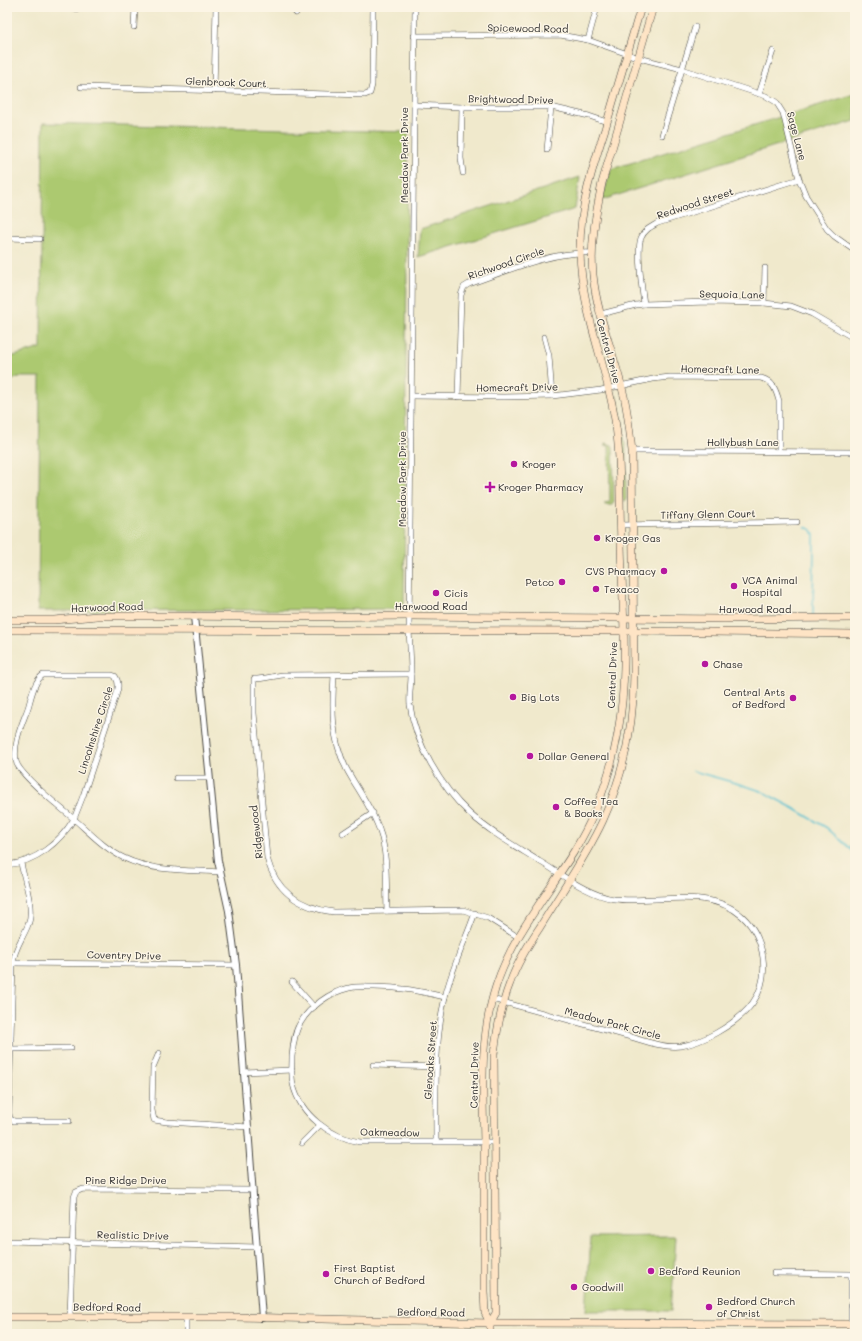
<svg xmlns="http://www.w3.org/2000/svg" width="862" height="1341" viewBox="0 0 862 1341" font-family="Mali,sans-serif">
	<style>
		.green { fill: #acc970; stroke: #6c7a4e }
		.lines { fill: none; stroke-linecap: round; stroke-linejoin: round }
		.stream { stroke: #56c0d2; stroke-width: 1.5 }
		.minor-casing { stroke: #494843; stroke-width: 6 }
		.tertiary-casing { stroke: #494843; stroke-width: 8 }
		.secondary-casing { stroke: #494843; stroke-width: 8 }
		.minor { stroke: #fff; stroke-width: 5 }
		.tertiary { stroke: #fff; stroke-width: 6 }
		.secondary { stroke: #fee4c5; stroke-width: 7 }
		.poi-dot { fill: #b5179e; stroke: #fcf5e5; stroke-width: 1.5 }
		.labels { text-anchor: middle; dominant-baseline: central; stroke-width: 3; stroke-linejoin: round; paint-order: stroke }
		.street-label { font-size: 10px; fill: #2b2b2b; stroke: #fcf5e5 }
		.poi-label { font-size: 10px; fill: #2b2b2b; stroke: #fcf5e5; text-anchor: start }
	</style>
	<rect width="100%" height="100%" fill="#fcf5e5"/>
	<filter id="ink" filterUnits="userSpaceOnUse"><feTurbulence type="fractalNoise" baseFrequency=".025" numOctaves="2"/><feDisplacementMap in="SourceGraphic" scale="8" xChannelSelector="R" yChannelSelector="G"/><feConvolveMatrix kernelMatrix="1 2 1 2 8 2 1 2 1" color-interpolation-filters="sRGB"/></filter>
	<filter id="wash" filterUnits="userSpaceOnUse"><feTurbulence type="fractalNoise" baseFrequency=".012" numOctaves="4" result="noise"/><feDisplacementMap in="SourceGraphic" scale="16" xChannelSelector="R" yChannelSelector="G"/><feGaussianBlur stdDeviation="0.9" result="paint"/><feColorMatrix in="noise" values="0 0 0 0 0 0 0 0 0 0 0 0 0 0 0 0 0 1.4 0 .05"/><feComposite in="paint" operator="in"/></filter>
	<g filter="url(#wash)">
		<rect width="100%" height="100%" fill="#f0e9cc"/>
		<g class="green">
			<path d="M855 94V121L602 200 611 169Z"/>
			<path d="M43 123 408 132 404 609 38 611 40 377H18L7 383V358L41 348Z"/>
			<path d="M580 177 575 209 418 257 420 229Z"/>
			<path d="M616 396 617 397 626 448V500L624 501 622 498 621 430Z"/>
			<path d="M605 443 612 445 613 447 614 502 612 505H605V503L610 502 609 446 605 445Z"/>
			<path d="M676 1236 671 1311H586L591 1237Z"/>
		</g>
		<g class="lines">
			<g class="stream">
				<path d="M805 527 812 530 814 535 813 616"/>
				<path d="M693 771 746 786 761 791 795 809 827 828 855 853"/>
				<path d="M850 848 855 838"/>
			</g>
		</g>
	</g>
	<g filter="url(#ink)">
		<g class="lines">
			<defs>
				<g id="minor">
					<path d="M291 7 296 13"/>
					<path d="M415 7 409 631C410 646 411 661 411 675 411 685 409 695 410 705 415 743 441 787 469 813 490 832 515 846 539 861 561 874 588 895 614 899 654 904 709 886 742 916 754 927 761 942 763 958 768 995 746 1016 716 1033 705 1039 694 1044 681 1046 664 1048 648 1042 631 1037L492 999"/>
					<path d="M76 9V7"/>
					<path d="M134 27 135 7"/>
					<path d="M414 36 560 35 588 40 639 58 682 69 766 96 776 102 783 113 799 179 806 196 827 229 834 236 855 251"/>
					<path d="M588 40 597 7"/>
					<path d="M81 87 365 95 370 93 372 85 373 7"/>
					<path d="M214 91 216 7"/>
					<path d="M759 94 773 51"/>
					<path d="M414 105 462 107H551L589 116 607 122"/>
					<path d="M462 107 461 158 463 173"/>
					<path d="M662 135 695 27"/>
					<path d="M547 150 551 107"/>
					<path d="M7 238 40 239"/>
					<path d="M764 303 765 268"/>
					<path d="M644 304C642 289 636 251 641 238 644 230 651 227 658 223L799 179"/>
					<path d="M601 314 636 305 644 304 708 302 764 303 791 306 812 314 855 339"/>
					<path d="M544 337 549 356 552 396"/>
					<path d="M412 396 504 397 552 396 601 390 653 379 670 377 761 378C773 381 776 390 779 401V451"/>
					<path d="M458 397 461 295 464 287 469 284C507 271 552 251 592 253"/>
					<path d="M632 451 855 452"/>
					<path d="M620 525 797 522"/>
					<path d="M411 674 283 675C273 676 264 679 254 679V713L267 858C276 892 300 908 334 912L463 910 488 918 518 937"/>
					<path d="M43 675H112L115 676C121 685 117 692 114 702L83 796 74 819C62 809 18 774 16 761 13 743 22 724 28 708 31 698 34 681 43 675Z"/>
					<path d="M334 675C332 709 331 737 346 768 357 789 373 809 380 832 388 854 386 887 387 911"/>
					<path d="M176 778H209"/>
					<path d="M343 833 373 813"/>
					<path d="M21 863C24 880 35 909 28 925 23 938 14 949 13 963L9 1113 10 1119 14 1121H69"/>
					<path d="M7 865C36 862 59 843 74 819 89 832 105 849 124 858 153 872 189 870 220 872"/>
					<path d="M13 963 236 965"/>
					<path d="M292 982 314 1007"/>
					<path d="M445 997C419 991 401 987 374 987 366 987 357 986 349 988 330 992 309 1007 299 1025 294 1034 293 1046 292 1057 292 1066 291 1075 293 1084 300 1115 330 1137 360 1142H495"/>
					<path d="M11 1049 71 1048"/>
					<path d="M159 1053 153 1067 152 1110 154 1120 167 1122 249 1127"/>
					<path d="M373 1065 437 1067"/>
					<path d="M245 1072 292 1070"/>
					<path d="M436 1141C436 1093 434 1044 445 997 452 968 465 941 475 913"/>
					<path d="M302 1143 320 1125"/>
					<path d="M7 1241 258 1247"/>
					<path d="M774 1273 851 1274V1334"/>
					<path d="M70 1316 74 1197 76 1192 83 1189 253 1190"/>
					<path d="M186 1317V1334"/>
				</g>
				<path id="tertiary" d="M194 616 216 842 218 861 229 911 236 965 262 1318"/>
				<g id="secondary">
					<path d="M7 620H54L97 616H164L284 617 410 616 724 619 855 618"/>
					<path d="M7 630 634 631 855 634"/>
					<path d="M7 1317H236L490 1323 855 1324"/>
					<path d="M490 1323 496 1313 494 1054C497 1030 501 1005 510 983 517 963 528 945 540 927 561 892 586 857 603 820 624 774 634 722 634 672L632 451C630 433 628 414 624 396 615 356 597 316 593 275 590 244 596 213 602 183L653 7"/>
					<path d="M490 1334V1323L485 1313 484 1291C484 1242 484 1193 484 1144 483 1090 479 1038 496 986 512 937 546 896 573 853 601 808 617 755 622 702 627 649 622 595 621 542 619 498 622 452 613 409 603 357 581 306 580 252 579 210 592 169 605 129 617 88 629 48 641 7"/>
				</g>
			</defs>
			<use href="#minor" class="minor-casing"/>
			<use href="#tertiary" class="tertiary-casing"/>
			<use href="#secondary" class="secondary-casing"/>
			<use href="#minor" class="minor"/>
			<use href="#tertiary" class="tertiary"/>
			<use href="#secondary" class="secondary"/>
		</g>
	</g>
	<g class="poi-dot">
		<circle cx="514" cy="464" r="4"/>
		<path d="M488 481h4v4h4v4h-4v4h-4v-4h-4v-4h4z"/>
		<circle cx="597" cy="538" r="4"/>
		<circle cx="664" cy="571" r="4"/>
		<circle cx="562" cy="582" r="4"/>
		<circle cx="734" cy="586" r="4"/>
		<circle cx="596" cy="589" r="4"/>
		<circle cx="436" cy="593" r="4"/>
		<circle cx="705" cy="664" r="4"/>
		<circle cx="513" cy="697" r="4"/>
		<circle cx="793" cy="698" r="4"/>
		<circle cx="530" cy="756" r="4"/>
		<circle cx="556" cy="807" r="4"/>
		<circle cx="651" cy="1271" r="4"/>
		<circle cx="326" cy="1274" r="4"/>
		<circle cx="574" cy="1287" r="4"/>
		<circle cx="709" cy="1307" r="4"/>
	</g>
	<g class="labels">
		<g class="street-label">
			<text transform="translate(528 28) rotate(1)">Spicewood Road</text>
			<text transform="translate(226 82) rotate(2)">Glenbrook Court</text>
			<text transform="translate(511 99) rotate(1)">Brightwood Drive</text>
			<text transform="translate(797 136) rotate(75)">Sage Lane</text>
			<text transform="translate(404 155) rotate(-90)">Meadow Park Drive</text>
			<text transform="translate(695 203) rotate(-18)">Redwood Street</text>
			<text transform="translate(506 263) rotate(-19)">Richwood Circle</text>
			<text transform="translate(732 294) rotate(1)">Sequoia Lane</text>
			<text transform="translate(609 351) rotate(75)">Central Drive</text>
			<text transform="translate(720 369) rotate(1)">Homecraft Lane</text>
			<text transform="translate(517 387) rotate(-1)">Homecraft Drive</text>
			<text x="743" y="442">Hollybush Lane</text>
			<text transform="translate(402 479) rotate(-90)">Meadow Park Drive</text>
			<text transform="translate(708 514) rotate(-1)">Tiffany Glenn Court</text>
			<text x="431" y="606">Harwood Road</text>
			<text transform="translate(107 607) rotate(-2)">Harwood Road</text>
			<text x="755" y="609">Harwood Road</text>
			<text transform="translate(612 675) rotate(-88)">Central Drive</text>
			<text transform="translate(95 730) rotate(-72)">Lincolnshire Circle</text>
			<text transform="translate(256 832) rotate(-96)">Ridgewood</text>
			<text transform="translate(124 955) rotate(1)">Coventry Drive</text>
			<text transform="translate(613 1023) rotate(15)">Meadow Park Circle</text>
			<text transform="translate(430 1060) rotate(-86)">Glenoaks Street</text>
			<text transform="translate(474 1075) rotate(-89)">Central Drive</text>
			<text transform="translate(390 1132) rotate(1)">Oakmeadow</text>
			<text x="126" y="1180">Pine Ridge Drive</text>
			<text transform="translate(133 1235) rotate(1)">Realistic Drive</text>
			<text transform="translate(107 1307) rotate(1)">Bedford Road</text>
			<text transform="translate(431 1312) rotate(1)">Bedford Road</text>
		</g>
		<g class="poi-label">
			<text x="522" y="464">Kroger</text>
			<text x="498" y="487">Kroger Pharmacy</text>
			<text x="605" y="538">Kroger Gas</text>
			<text x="656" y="571" text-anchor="end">CVS Pharmacy</text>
			<text x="742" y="580">VCA Animal<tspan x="742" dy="12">Hospital</tspan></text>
			<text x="554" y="582" text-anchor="end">Petco</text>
			<text x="604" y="589">Texaco</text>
			<text x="444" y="593">Cicis</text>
			<text x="713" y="664">Chase</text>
			<text x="785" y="692" text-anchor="end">Central Arts<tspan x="785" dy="12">of Bedford</tspan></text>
			<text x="521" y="697">Big Lots</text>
			<text x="538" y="756">Dollar General</text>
			<text x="564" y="801">Coffee Tea<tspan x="564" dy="12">&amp; Books</tspan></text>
			<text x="334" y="1268">First Baptist<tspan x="334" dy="12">Church of Bedford</tspan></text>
			<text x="659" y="1271">Bedford Reunion</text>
			<text x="582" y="1287">Goodwill</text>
			<text x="717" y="1301">Bedford Church<tspan x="717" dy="12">of Christ</tspan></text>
		</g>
	</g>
	<rect width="862" height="1341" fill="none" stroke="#fcf5e5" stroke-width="24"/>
</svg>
